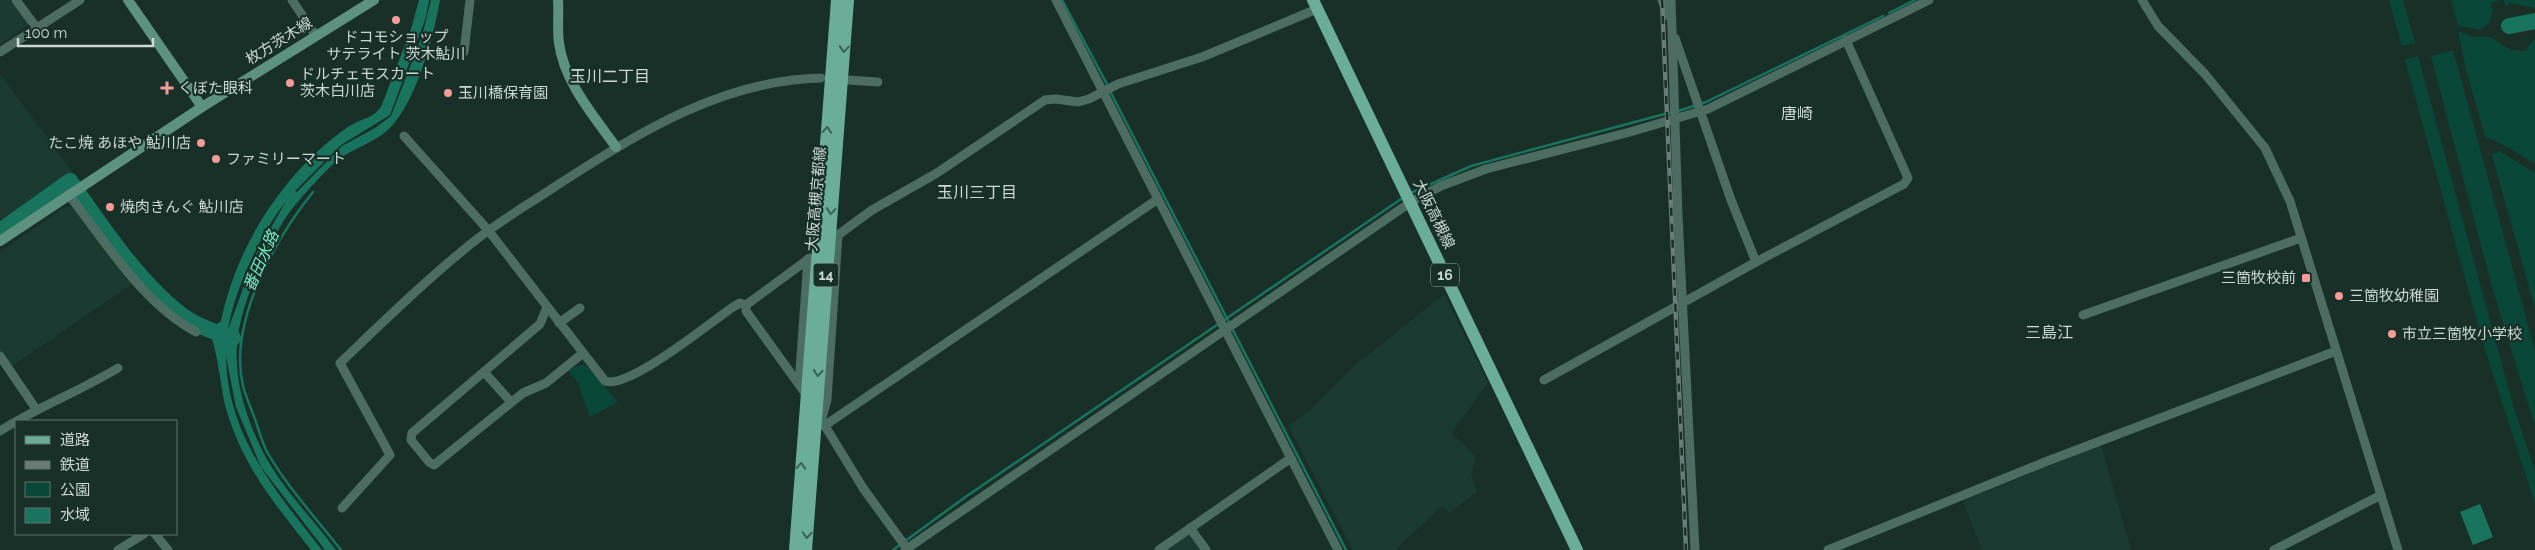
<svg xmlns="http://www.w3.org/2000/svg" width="2535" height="550" viewBox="0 0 2535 550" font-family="Raleway,'Noto Sans JP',sans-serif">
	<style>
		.built { fill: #1b3a31 }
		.green { fill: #094839 }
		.water { fill: #19745e; fill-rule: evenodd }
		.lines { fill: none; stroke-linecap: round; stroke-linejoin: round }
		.stream { stroke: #19745e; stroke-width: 2.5 }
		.river { stroke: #19745e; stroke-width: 16 }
		.street { stroke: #4d6c62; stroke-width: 9 }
		.secondary { stroke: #5d9180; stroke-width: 10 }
		.primary { stroke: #6aad98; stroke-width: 12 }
		.rail-casing { stroke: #6a7c77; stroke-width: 4.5 }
		.rail { stroke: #193029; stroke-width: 2.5; stroke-dasharray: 8; stroke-linecap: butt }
		.oneway { stroke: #396255 }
		.poi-dot { fill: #f59b98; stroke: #193029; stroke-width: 2 }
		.labels { text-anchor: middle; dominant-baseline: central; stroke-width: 4.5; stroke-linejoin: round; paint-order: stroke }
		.shield { fill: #193029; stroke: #96a6a1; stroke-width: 1 }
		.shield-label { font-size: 14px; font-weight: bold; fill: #cbd8d4 }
		.poi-label { font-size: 15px; fill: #cbd8d4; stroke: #193029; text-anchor: start }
		.street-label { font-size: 15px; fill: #cbd8d4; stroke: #193029 }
		.neighbourhood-label { font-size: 16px; fill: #cbd8d4; stroke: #193029 }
		.water-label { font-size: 16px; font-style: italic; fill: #73eac8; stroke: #193029 }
	</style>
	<rect width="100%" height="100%" fill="#193029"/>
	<g class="built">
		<path d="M0 0H11L29 24 0 45Z"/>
		<path d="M0 74 73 173 0 224Z"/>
		<path d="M67 206 73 208 103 244 132 284 12 366 0 353V252Z"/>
		<path d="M1444 294 1488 383 1451 433 1474 454 1476 459 1471 473 1477 492 1449 513 1442 506 1395 550H1353L1288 425 1309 412 1356 365Z"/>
		<path d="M2101 445 2131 550H1982L1963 501Z"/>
		<path d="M1189 532 1202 550H1164Z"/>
	</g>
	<g class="green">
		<path d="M2389 0H2403L2415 43 2402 46Z"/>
		<path d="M2451 0H2500L2490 3 2493 10 2489 23 2479 30 2458 25Z"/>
		<path d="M2504 0H2535V8L2510 3 2506 7Z"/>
		<path d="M2458 31 2474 37H2490L2511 50 2525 51 2535 38V164L2511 149 2485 136 2466 70Z"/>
		<path d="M2453 50 2535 351V426L2493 290 2431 56Z"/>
		<path d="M2418 56 2513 405 2535 471V504L2483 343 2405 60Z"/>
		<path d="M2499 151 2535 173V308L2492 155Z"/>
		<path d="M580 365 588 367 618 402 590 417 578 383 568 371Z"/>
	</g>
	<g class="water">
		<path d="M419 0H429L426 17 390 115 341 145 295 191 297 192 342 146 375 128 391 116 422 36 431 0H440C433 38 415 110 383 134 366 146 346 151 331 166 316 181 299 199 286 217 265 250 240 305 237 344 234 379 246 418 262 450 280 486 312 518 336 550H325L261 467 236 407 226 356C227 436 276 491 322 550H311C274 503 241 464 225 405 222 392 216 344 211 338L216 325 221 321C235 253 274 188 327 143 334 137 346 128 353 124 362 119 373 118 381 107L411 29ZM286 201 254 258 228 330C234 290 261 233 286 201Z"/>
		<path d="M2480 504 2493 537 2473 545 2460 512Z"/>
	</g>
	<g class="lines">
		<g class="stream">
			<path d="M1062 0 1108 86"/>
			<path d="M1889 13 1915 0"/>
			<path d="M1110 91 1346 550"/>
			<path d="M1678 111 1706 102 1883 16"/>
			<path d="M313 192C275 239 228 323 243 386 246 398 252 410 256 422 259 431 262 441 266 450 286 486 316 518 341 550"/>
			<path d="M1411 193 1471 166 1672 112"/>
			<path d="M893 550 964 498 1404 197"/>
		</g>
		<g class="river">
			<path d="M2509 26 2535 21"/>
			<path d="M0 231 70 181C99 223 138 281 178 312 193 325 215 332 233 338"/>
		</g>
		<g class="street">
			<path d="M16 0 36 27"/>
			<path d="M292 0 316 36"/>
			<path d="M1056 0 1338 550"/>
			<path d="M1662 0 1668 16"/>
			<path d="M1671 0 1678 216 1695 550"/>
			<path d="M2142 0 2158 26 2205 74 2265 148 2290 201 2398 550"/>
			<path d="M1675 38 1731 200 1756 262"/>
			<path d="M0 52 80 0"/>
			<path d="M464 52 470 0"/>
			<path d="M848 80 878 82"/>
			<path d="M404 136 488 230 605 381C628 390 711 322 733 307L740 303 746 305"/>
			<path d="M68 194C106 242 142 303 196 332"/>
			<path d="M746 305V311L808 397"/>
			<path d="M746 305 810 258"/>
			<path d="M547 307 540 324 412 433 411 440 429 462 434 465 523 393 546 383 583 353"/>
			<path d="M2083 315 2301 238"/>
			<path d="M559 323 580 308"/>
			<path d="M0 356 36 409"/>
			<path d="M485 373 511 402"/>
			<path d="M1544 380 1756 262 1904 184 1908 178 1846 40"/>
			<path d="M799 384 808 259"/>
			<path d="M821 421 827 400 838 235 872 210 937 173 1045 100 1056 99 1078 102 1089 99 1118 84 1202 57 1317 9"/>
			<path d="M822 421 863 488 908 550"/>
			<path d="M824 426 1158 199"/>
			<path d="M0 431C38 407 80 391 118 368"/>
			<path d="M342 508 390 455 340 363C384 321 429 277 477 239 504 218 534 201 562 182 641 131 724 80 821 78"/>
			<path d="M1190 528 1206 550"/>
			<path d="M155 534 168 550"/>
			<path d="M118 550 144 534"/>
			<path d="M905 550 1411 202 1441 186 1486 169 1630 132 1708 109 1929 0"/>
			<path d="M1159 550 1291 458"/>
			<path d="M1828 550 2045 462 2336 351"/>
			<path d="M2274 550 2381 495"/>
		</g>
		<g class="secondary">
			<path d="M128 0 202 107"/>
			<path d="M558 0C559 14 557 29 559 43 564 82 594 116 616 147"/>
			<path d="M0 241 202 107 374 0"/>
		</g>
		<g class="primary">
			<path d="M1313 0 1577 550"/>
			<path d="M795 550 837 0"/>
			<path d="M806 550 848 0"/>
		</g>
		<defs>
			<path id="rail" d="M1662 0 1686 550"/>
		</defs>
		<use href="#rail" class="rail-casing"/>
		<use href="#rail" class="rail"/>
	</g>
	<defs><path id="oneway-chevron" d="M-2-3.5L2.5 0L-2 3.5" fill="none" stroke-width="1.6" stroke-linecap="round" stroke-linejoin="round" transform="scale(1.25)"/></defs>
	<g class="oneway">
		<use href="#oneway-chevron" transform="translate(844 49) rotate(95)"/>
		<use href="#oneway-chevron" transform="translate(827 130) rotate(-86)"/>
		<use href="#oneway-chevron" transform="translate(831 211) rotate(95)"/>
		<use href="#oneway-chevron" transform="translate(818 373) rotate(95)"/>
		<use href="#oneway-chevron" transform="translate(801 466) rotate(-86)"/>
		<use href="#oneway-chevron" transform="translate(807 535) rotate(94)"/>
	</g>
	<g class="poi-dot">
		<circle cx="396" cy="20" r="5"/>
		<circle cx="290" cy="83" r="5"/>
		<path d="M164.5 80.5h5v5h5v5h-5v5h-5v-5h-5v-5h5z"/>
		<circle cx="448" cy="93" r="5"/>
		<circle cx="201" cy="143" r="5"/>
		<circle cx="216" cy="159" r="5"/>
		<circle cx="110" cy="207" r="5"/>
		<rect x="2301" y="273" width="10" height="10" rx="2.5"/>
		<circle cx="2339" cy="296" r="5"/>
		<circle cx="2392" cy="334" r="5"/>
	</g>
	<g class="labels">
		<g class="shield">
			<rect x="813.5" y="263.5" width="25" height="23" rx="4"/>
			<rect x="1431" y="263.5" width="28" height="23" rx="4"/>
		</g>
		<g class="shield-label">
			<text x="826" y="275">14</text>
			<text x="1445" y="275">16</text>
		</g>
		<g class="poi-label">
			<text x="396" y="37" text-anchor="middle">ドコモショップ<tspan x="396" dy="17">サテライト 茨木鮎川</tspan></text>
			<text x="300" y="74">ドルチェモスカート<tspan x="300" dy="17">茨木白川店</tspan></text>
			<text x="178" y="88">くぼた眼科</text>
			<text x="458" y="93">玉川橋保育園</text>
			<text x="191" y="143" text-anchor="end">たこ焼 あほや 鮎川店</text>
			<text x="226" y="159">ファミリーマート</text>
			<text x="120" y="207">焼肉きんぐ 鮎川店</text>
			<text x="2296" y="278" text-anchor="end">三箇牧校前</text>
			<text x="2349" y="296">三箇牧幼稚園</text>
			<text x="2402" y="334">市立三箇牧小学校</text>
		</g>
		<g class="street-label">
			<text transform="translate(279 41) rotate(-32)">枚方茨木線</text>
			<text transform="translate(816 199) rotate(-85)">大阪高槻京都線</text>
			<text transform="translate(1434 214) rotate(64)">大阪高槻線</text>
		</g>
		<g class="neighbourhood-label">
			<text x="610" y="76">玉川二丁目</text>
			<text x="1797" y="113">唐崎</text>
			<text x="977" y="192">玉川三丁目</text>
			<text x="2049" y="332">三島江</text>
		</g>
		<g class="water-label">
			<text transform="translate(261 261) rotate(-66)">番田水路</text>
		</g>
	</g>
	<rect x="15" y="420" width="162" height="115" fill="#193029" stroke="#60736d"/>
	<rect x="25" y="436" width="25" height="8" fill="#6aad98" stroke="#60736d"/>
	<text x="60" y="445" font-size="15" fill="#cbd8d4">道路</text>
	<rect x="25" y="461" width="25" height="8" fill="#6a7c77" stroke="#60736d"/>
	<text x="60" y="470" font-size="15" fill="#cbd8d4">鉄道</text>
	<rect x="25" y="482" width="25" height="15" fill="#094839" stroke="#60736d"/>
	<text x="60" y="495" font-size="15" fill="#cbd8d4">公園</text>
	<rect x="25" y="508" width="25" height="15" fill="#19745e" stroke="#60736d"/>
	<text x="60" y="520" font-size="15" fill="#cbd8d4">水域</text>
	<path d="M18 38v8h135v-8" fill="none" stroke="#cbd8d4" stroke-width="2.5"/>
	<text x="25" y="38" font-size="15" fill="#cbd8d4" stroke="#193029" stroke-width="4" paint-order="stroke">100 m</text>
</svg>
